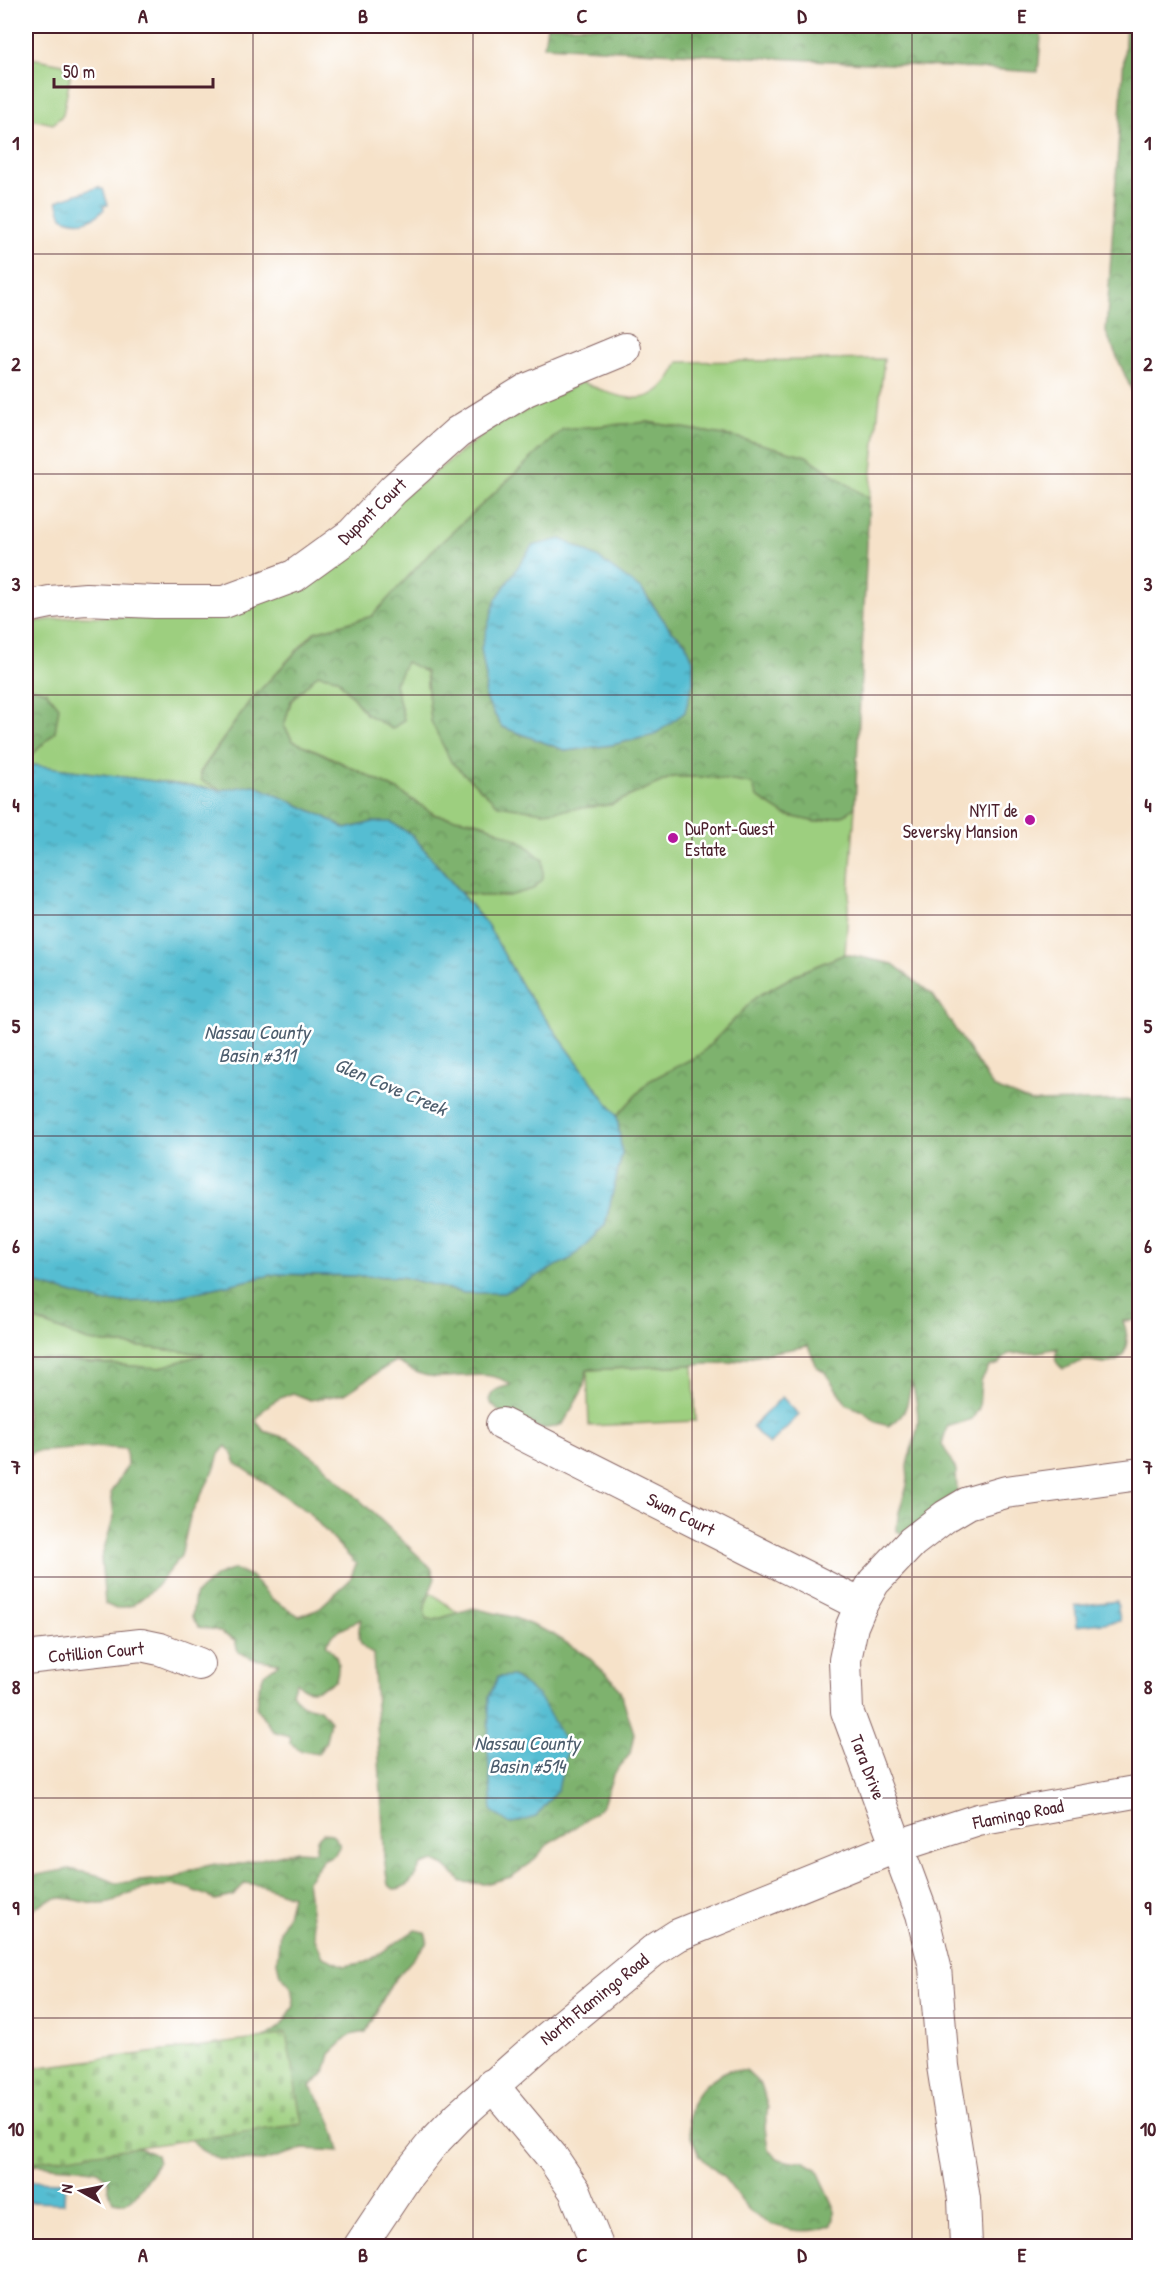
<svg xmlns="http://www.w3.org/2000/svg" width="1165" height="2272" viewBox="0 0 1165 2272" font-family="'Patrick Hand',sans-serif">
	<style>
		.green { fill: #9dcf7f; stroke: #747755; stroke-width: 1.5 }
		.forest { fill: url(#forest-crowns); stroke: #64684c; stroke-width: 1.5; fill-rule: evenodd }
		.cemetery { fill: url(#cemetery-stones); stroke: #747755; stroke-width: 1.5 }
		.water { fill: url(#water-ripples); stroke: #506e7e; stroke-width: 1.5 }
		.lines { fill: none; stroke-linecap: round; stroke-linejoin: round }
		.minor-casing { stroke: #866362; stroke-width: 34 }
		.minor { stroke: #fff; stroke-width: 32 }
		.grid { fill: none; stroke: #4a1f2b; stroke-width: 1.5; stroke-opacity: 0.55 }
		.poi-dot { fill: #b5179e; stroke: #fff; stroke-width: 2 }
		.labels { text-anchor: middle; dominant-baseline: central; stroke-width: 5; stroke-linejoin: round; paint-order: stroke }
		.street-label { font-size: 18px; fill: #4a1f2b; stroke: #fff }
		.poi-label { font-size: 18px; fill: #4a1f2b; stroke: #fff; text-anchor: end }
		.water-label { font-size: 20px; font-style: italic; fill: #4e5e6e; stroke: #fff }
		.neatline { fill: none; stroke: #4a1f2b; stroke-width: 2 }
		.grid-label { font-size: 20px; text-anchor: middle; font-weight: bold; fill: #4a1f2b }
	</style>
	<defs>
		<pattern id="forest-crowns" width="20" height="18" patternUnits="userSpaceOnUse" patternTransform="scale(1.5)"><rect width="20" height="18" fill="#7eb26e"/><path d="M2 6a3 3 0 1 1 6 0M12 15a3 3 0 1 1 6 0" fill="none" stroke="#69905b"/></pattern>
		<pattern id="cemetery-stones" width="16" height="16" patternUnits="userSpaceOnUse" patternTransform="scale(1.5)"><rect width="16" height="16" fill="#9dcf7f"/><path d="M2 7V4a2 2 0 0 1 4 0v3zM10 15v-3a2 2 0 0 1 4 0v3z" fill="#89b16e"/></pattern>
		<pattern id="water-ripples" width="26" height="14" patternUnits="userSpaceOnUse" patternTransform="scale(1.5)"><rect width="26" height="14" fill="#55bdd2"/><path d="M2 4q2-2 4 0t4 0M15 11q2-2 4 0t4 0" fill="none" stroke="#4899ab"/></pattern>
	</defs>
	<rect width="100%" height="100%" fill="#fff"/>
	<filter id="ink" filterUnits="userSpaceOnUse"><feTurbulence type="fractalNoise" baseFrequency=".0167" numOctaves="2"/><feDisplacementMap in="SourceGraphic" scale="12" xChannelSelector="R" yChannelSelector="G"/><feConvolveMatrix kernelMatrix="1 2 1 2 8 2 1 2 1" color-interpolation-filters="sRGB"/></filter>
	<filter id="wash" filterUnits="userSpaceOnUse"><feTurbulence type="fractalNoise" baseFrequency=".008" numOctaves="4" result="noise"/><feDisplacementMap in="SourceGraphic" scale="24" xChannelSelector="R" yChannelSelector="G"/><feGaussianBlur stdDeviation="1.35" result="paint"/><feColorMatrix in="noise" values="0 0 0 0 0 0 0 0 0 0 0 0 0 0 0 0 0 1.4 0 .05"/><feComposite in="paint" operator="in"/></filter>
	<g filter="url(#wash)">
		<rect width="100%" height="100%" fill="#f6e2c9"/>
		<g class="green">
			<path d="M26 57 63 64 70 77 63 115 53 124 26 118Z"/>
			<path d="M884 359 869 499 806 456 735 437 648 422 563 429 431 552 372 617 314 632 249 702 200 772 202 781 221 790 26 764V761L55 732 46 691 26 686V623L78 616 148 618 223 615 421 483 493 427 582 382C624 400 656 414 679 362Z"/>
			<path d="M406 661 426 672 431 721 610 805 672 777H707L753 784 785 815 816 822 845 815 855 807 845 954 801 972 756 997 701 1054 649 1081 617 1116 523 988 488 926 460 892 480 896 543 860 522 842 479 822 436 815 399 791 322 753 293 741 284 726 291 701 317 674 337 678 366 714 404 719 395 684Z"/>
			<path d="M26 1316 88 1341 206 1354 158 1368 29 1358 26 1356Z"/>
			<path d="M693 1365 696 1421 589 1426 587 1370Z"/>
			<path d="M430 1592 458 1613 435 1620 425 1618 423 1612Z"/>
		</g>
		<g class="forest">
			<path d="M547 26H1042L1038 72 544 46Z"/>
			<path d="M1126 26H1140L1139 407 1106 332Z"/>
			<path d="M648 422 735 437 806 456 869 499 855 807 845 815 816 822 785 815 757 797 752 784 707 777H672L610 805 543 812 498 805 451 762 431 721 426 672 406 662 395 684 404 720 392 729 366 714 337 678 318 674 291 701 284 726 293 741 321 753 399 791 435 815 479 822 522 842 543 860V879L533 889 509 896H480L460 892 412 835 373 822 346 829 325 817 254 785 221 790 202 781 200 773 249 702 315 632 372 616 431 552 563 429ZM642 590 670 629 685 642 654 735 612 745 567 751 502 727 485 698 486 678 481 648Z"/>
			<path d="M26 686 46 691 59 707 55 732 26 761Z"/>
			<path d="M845 954 893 964 933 995 993 1087 1030 1102 1139 1100V1320L1123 1321C1129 1336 1130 1360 1109 1363 1101 1364 1093 1360 1085 1361 1077 1362 1071 1367 1063 1369 1054 1362 1054 1358 1058 1348L1038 1352 1008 1354 999 1364 989 1367 981 1381 979 1408 972 1419 947 1427 942 1444 956 1470 957 1491 905 1535 897 1531C897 1509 903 1504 907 1485 909 1479 907 1473 907 1466 909 1454 914 1442 917 1430 920 1415 916 1398 912 1383 906 1402 910 1414 888 1426L876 1422 863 1411 847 1405 824 1371 817 1367 808 1346 752 1356 729 1363 587 1370 583 1389 563 1424C555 1426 547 1430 539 1428 524 1426 496 1414 489 1400 493 1388 501 1388 511 1385 487 1366 457 1381 429 1376 417 1375 405 1366 395 1361L345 1394 310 1400 293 1393C276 1399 264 1405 256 1421L264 1431 289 1439 319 1461 431 1568 435 1578C431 1591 421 1605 426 1619L435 1620 473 1608 512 1617 551 1633 587 1656 613 1680 620 1691 634 1733 630 1754 613 1775 603 1805 578 1826 550 1842 531 1863 511 1877 485 1884 462 1882 445 1866 434 1861 421 1865C414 1877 410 1888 394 1889L388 1885 385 1864 373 1654C357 1647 357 1635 361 1619L335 1633 326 1644C338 1657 341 1662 336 1680 322 1689 309 1696 296 1682L292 1692C299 1705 305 1707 320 1709L330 1721 326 1741 318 1754 302 1751 290 1743 289 1736 273 1731 256 1707 258 1690 264 1674 279 1663 254 1659 238 1652 235 1640 216 1630 199 1627 192 1617 195 1595 216 1576 234 1569 251 1576 272 1599 299 1616 317 1610 350 1580 356 1564 308 1512 236 1463 231 1452 226 1446 219 1454 215 1468 190 1517 181 1556 155 1588 133 1605 116 1609 105 1604 101 1558 114 1517 111 1492 127 1466 126 1449 99 1447 33 1452 26 1457V1356L30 1358 158 1368 204 1354 88 1341 26 1316V1272L38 1284 157 1301 276 1274 402 1277 464 1293 605 1225 622 1154 617 1116 649 1081 701 1054 756 997 801 972Z"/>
			<path d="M323 1833 332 1834 340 1845 335 1854 323 1860 307 1881 315 1939 323 1957 345 1966 367 1962 415 1930 425 1932 427 1939 426 1944 391 1984 366 2032 350 2035 330 2054 325 2072 310 2087C326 2104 335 2129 340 2151L303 2149 263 2161 218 2159 201 2150 191 2140 186 2125 239 2055 281 2026 294 2006 291 1987 280 1975 277 1962 280 1930 287 1915 292 1896 263 1886 245 1883 233 1896 215 1900C182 1883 166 1881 130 1893 122 1895 118 1902 109 1903 77 1909 62 1883 30 1912L26 1911V1877L69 1869 97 1875 116 1883 175 1878 193 1869 215 1864 234 1865 297 1851 315 1852 317 1839Z"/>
			<path d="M26 2069 138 2147 156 2155 158 2163 135 2196 125 2203 113 2201 108 2190V2179L98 2171 79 2168 36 2165 26 2169Z"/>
			<path d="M729 2070 746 2071 761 2085 768 2107 765 2127 768 2150 779 2159 791 2162 803 2161 817 2169 834 2206V2218L832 2225C806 2237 771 2229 750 2211 740 2201 733 2188 724 2178 716 2170 703 2162 698 2152 677 2116 694 2085 729 2070Z"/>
		</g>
		<path class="cemetery" d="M286 2033 302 2124 26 2163V2069L265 2038Z"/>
		<g class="water">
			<path d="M99 187 100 189H103L108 205 103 206 104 209C93 222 77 225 62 217L57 202 62 199Z"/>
			<path d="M561 539 597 557 642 590 670 629 685 642 693 660V683L685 712 654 735 612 745 567 751 502 727 485 698 486 678 481 648 496 599 532 546Z"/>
			<path d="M26 764 221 790 254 785 325 817 346 829 373 822H391L412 835 488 926 523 988 617 1116 622 1154 605 1225 572 1258 504 1293H464L402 1277 276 1274 157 1301 103 1302 38 1284 26 1272Z"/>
			<path d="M782 1397 799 1415 769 1445 752 1427Z"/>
			<path d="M1117 1601 1120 1621 1077 1626 1075 1606Z"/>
			<path d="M512 1676 539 1696 568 1747 558 1789 536 1817 510 1824 492 1811 488 1754 489 1697 498 1677Z"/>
			<path d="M26 2181 65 2182 64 2203 26 2202Z"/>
		</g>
	</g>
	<g filter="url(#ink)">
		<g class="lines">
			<defs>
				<g id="minor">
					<path d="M26 607 50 602 86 599 155 602H224L294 576 352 534 393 490 458 432 526 390 625 349"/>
					<path d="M502 1424 861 1605"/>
					<path d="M26 1658 141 1645 160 1649 199 1664"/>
					<path d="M492 2085 552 2157 575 2191 597 2246"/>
					<path d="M360 2246 406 2177 433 2143 458 2117 539 2045 653 1951 678 1935 898 1846 978 1820 1140 1791"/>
					<path d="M966 2246 964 2199 943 2066 935 1967 922 1914 847 1711 845 1660 852 1626 861 1605 874 1582 912 1542 946 1516 968 1503 1006 1492 1140 1474"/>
				</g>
			</defs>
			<use href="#minor" class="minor-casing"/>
			<use href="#minor" class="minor"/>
		</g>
	</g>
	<path class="grid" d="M253 26V2246M473 26V2246M692 26V2246M912 26V2246M26 254H1140M26 474H1140M26 695H1140M26 915H1140M26 1136H1140M26 1357H1140M26 1577H1140M26 1798H1140M26 2018H1140"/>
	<g class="poi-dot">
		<circle cx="1030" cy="820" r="6"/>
		<circle cx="673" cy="838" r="6"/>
	</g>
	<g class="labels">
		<g class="street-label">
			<text transform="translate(372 511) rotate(-44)">Dupont Court</text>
			<text transform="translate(681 1514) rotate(27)">Swan Court</text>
			<text transform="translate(96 1652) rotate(-5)">Cotillion Court</text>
			<text transform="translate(868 1767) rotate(69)">Tara Drive</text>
			<text transform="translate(1018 1814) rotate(-11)">Flamingo Road</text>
			<text transform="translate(594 1999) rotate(-39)">North Flamingo Road</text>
		</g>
		<g class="poi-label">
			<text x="1018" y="810">NYIT de<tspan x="1018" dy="21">Seversky Mansion</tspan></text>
			<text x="685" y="828" text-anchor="start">DuPont-Guest<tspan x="685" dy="21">Estate</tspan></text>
		</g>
		<g class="water-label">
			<text x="257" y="1031">Nassau County<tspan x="257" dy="23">Basin #311</tspan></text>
			<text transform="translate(391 1086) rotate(23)">Glen Cove Creek</text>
			<text x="527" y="1742">Nassau County<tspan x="527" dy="23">Basin #514</tspan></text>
		</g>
	</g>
	<rect width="1165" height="2272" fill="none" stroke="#fff" stroke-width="66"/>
	<g transform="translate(81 2191) rotate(279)" stroke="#ffffff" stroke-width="4.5" paint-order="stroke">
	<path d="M0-4.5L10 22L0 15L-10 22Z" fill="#4a1f2b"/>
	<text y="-9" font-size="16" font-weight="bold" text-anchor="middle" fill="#4a1f2b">N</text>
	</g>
	<path d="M54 78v9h159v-9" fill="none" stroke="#4a1f2b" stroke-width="3"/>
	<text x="63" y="78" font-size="18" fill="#4a1f2b" stroke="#ffffff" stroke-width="4.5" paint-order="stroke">50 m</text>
	<rect x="33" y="33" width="1099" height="2206" class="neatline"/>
	<g class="grid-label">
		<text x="143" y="23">A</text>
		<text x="363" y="23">B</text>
		<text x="582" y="23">C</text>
		<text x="802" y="23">D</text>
		<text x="1022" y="23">E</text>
		<text x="16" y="150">1</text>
		<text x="1148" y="150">1</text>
		<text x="16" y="371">2</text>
		<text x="1148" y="371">2</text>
		<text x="16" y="591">3</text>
		<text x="1148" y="591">3</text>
		<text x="16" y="812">4</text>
		<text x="1148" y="812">4</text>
		<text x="16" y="1033">5</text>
		<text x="1148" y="1033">5</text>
		<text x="16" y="1253">6</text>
		<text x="1148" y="1253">6</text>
		<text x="16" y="1474">7</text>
		<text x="1148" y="1474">7</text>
		<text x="16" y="1694">8</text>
		<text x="1148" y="1694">8</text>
		<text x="16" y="1915">9</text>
		<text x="1148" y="1915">9</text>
		<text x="16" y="2136">10</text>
		<text x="1148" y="2136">10</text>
		<text x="143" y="2262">A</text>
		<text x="363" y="2262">B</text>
		<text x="582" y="2262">C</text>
		<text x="802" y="2262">D</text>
		<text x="1022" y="2262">E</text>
	</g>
</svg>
